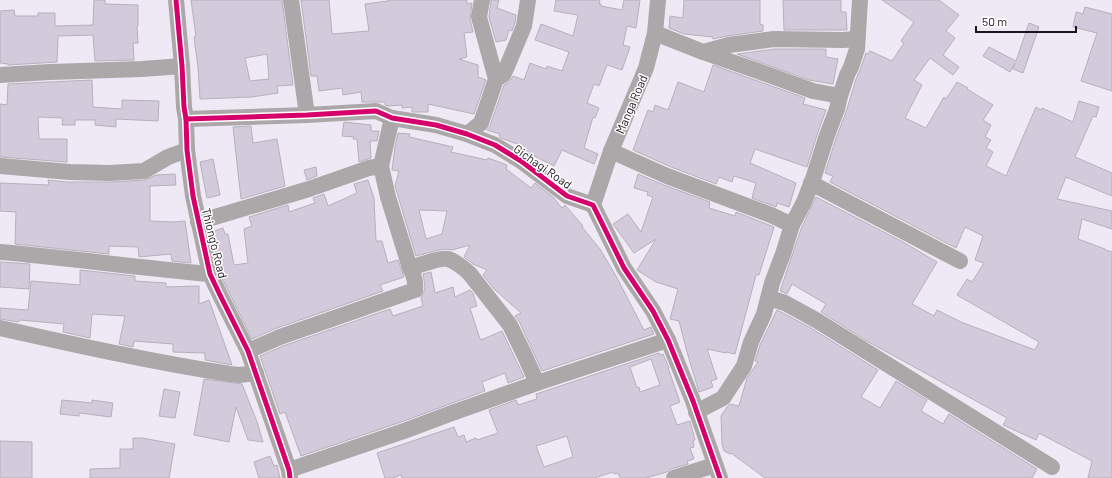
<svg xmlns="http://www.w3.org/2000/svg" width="1112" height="478" viewBox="0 0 1112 478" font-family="Barlow,sans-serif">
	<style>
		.building { fill: #d3cbdb; stroke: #b5b0ba; fill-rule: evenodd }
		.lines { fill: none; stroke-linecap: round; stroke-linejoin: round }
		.street { stroke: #aca8a9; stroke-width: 16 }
		.cycleway-casing { stroke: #fff; stroke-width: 8 }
		.cycleway { stroke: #d6006c; stroke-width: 5 }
		.labels { text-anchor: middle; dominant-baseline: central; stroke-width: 3; stroke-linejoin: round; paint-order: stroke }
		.street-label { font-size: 12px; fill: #19151d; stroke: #fff }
	</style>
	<rect width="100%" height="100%" fill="#efe9f5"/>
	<g class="building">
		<path d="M94 0H105V4L138 5V26H137L138 43H133L134 60 95 61 93 35 58 36 57 62 8 65V64L0 63V11L14 10 15 16H38V13H55V26L93 25Z"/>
		<path d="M191 0H282L293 85 277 86 278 93 252 97 200 99 198 67 194 37 196 36ZM267 54 269 79 250 81 245 58Z"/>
		<path d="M301 0H329L332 34 369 31 365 4 388 1V0H467V4L472 3 470 19 473 32 464 33 467 57 459 59 478 65V77L486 80 474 114 428 104V112H412V107L402 108V105L388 106 385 105V102H362L361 92 343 95 342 88 319 91 317 76H311Z"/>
		<path d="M491 0H499L497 8 516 15 515 23 512 31 509 30 506 40 496 42 489 17Z"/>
		<path d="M556 0H600L599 4H601V6L622 10 624 0H640L636 28 627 26 623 45 630 47 622 70 607 65 599 86 594 84 587 103 599 108 595 118 593 117 584 148 598 154 594 164 562 150 554 166 520 149 522 146 501 138 499 136 500 134 487 130 490 126 504 85 508 83 513 76 524 80 530 63 546 69 547 66 562 71 569 52 535 40 541 24 573 36 578 15 554 11Z"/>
		<path d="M684 0H760V24L763 25V31L728 36 713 39V37L684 34 669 28 670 16 683 18Z"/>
		<path d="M783 0H841V12H846L847 30H784Z"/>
		<path d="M882 0H939L959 15 946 31 955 38 943 55 959 67 953 75 930 58 914 80 922 85 905 118 926 128 944 97 946 99 957 82 968 88 967 89 993 105 983 120 991 125 985 137 991 140 986 148 993 152 986 166 1006 176 1036 107 1041 110 1042 108 1073 122 1079 101 1099 107 1096 117 1093 116 1075 157 1112 173V196L1066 177 1057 199 1112 211V229L1082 219 1078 239 1105 249V250L1112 252V478H1088L1092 461 1039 433 1036 440 1003 425 1007 418 865 340 821 312 826 304 792 284 787 294 780 291 801 229 816 197 903 242 937 262 912 304 934 316 937 310 961 322 1035 350 1039 342 957 295 967 279 972 282 984 263 975 260 983 236 965 227 956 248 830 182 833 176 825 173 835 141 846 112 856 79 860 70 866 53 868 54 870 51 892 61 904 43 901 41 914 22Z"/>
		<path d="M1085 7 1112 14V91L1081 81 1097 33 1073 27 1076 12 1083 14Z"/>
		<path d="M1029 23 1039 27 1023 73 1013 69 1015 63 1010 72 983 56 989 47 1016 61Z"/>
		<path d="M775 49H826V57L838 59 833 84 809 80 737 54Z"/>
		<path d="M713 65 805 98 803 104 826 110 817 135 807 167 755 149 750 163 796 183 789 207 777 203 776 207 752 198 756 183 734 176 732 182 719 177 716 184 671 167 633 150 648 110 653 112 655 105 668 110 678 82 704 92Z"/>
		<path d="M92 80 93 107 122 109V100L159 101 158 121 116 119V127L95 125V120H75V125H62L63 118 38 117 39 139H67V162L0 157V104L7 105 8 84Z"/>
		<path d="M344 122 371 125V131H379L377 141H370L371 158 359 162 357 139H353L354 137 342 136Z"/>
		<path d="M251 126 253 143 277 139 285 186 241 199 233 127Z"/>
		<path d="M398 133 410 134 409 137 453 147 451 152 487 160 488 158 507 165 506 169 531 188 535 183 553 197 562 208 565 205 583 226 582 227 600 249 616 276 644 330 651 327 654 334 542 371 519 321 515 316 521 313 494 289 483 275 487 270 473 264 464 257 470 245 452 250 445 249 439 250 416 256 395 186 399 171 392 170 395 147ZM419 210 447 211 442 234 426 239Z"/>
		<path d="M213 159 220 195 207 198 200 162Z"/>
		<path d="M316 167 317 176 307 180 304 170Z"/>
		<path d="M175 174 176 185 150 186V221L173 222 185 221 191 263 172 261 171 254 139 257 138 247 109 246V254L15 244 16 212 0 211V183L49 185 48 180 66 182H110L145 180 156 175Z"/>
		<path d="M638 174 664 185 710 202 709 208 735 216 736 212 774 227 759 275H756L735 354 726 352V353L707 349 717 379 711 381 713 387 699 392 687 352 679 321 670 319 678 289 656 282 637 270 656 239 634 253 613 224 628 214 641 232 653 197 647 195 648 192 634 188Z"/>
		<path d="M368 180 374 198 376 241H382L388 263 398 260 404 277 380 285 383 291 277 328 252 339 220 274 211 232 223 228 225 234H228L234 265 248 263 244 229 252 226 249 217 288 205 289 212 315 203 313 198 324 194 328 206 357 193 354 184Z"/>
		<path d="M0 262 30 264 29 289 0 287Z"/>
		<path d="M80 270 135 276V281L166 283V287L199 286V304L209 300 232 365 205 360V353L173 352V344L134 341 133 347 119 344 125 316 92 314 90 338 63 332 64 324 20 320 18 322 0 319V308L28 310 31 281 80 285Z"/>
		<path d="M431 272 435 293 453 287 455 297 470 290 473 293 477 306 470 308 480 339H481V340L502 331 524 377 508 383 505 373 482 382 485 391 401 422 301 456 285 412 280 414 260 356 283 346 390 309 393 316 423 306 421 297 424 291 425 287 423 274Z"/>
		<path d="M777 310 781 312 811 328 878 370 861 397 880 408 896 381 927 400 921 411 943 424 949 414 1037 469 1032 478H765L731 453 730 454 724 451 722 444 721 416 727 407 730 404 739 406 747 378 758 362 755 361 760 345Z"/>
		<path d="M659 353 660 355 663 354 669 368H668L680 402 670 406 677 425 690 421 695 440 693 441 694 447 690 448 694 459 687 461 688 464 671 469 667 472 646 478H620L618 473 614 474 613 472 594 478H402L401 475 392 478H385L377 453 454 427 458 437 464 435 466 442 476 438 477 440 498 433 489 410 516 400 518 405 537 399 536 394ZM651 359 660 385 640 392 639 387 637 388 630 367ZM567 436 573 457 544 467 536 446Z"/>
		<path d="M204 379 242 384 257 422 263 442 248 440 236 407 229 442 194 435Z"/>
		<path d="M164 389 180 392 175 418 159 416Z"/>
		<path d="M62 400 92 403V400L113 403 111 417 79 413V416L60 414Z"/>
		<path d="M133 438H142L175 444 169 478H90V469L120 468V449H133Z"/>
		<path d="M0 441 32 442V478H0Z"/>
		<path d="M270 456 274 466 277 465 280 478H259L254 462Z"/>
	</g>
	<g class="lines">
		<g class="street">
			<path d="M176 0 182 66 184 107 186 119 187 150 193 196 210 274 220 295 248 351 289 470 290 478"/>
			<path d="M291 0 307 115"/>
			<path d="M482 0 479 17 496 79"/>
			<path d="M655 33 703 52 729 45 774 39 843 40 857 39"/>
			<path d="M703 52 758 71 813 91 840 96"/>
			<path d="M0 75 50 72 142 69 182 66"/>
			<path d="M186 119 307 115 376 111 392 118 436 125 467 134 495 145 521 161 567 196 593 205 624 268 653 311 668 340 693 401 720 478"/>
			<path d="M467 134 481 123 496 79 503 75 506 69 524 26 528 0"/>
			<path d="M611 151 667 176 771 215 792 225"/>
			<path d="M0 166 70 172 110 173 144 171 168 157 187 150"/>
			<path d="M811 183 960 261"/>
			<path d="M593 205 611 151 646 68 655 33 658 0"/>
			<path d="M198 222 309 189 369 168 381 166"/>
			<path d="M0 252C70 258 140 268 210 274"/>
			<path d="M410 268C418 266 441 257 448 259 455 261 465 269 470 274L510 325 524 354 537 383"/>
			<path d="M769 298 785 303 816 320 1052 467"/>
			<path d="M0 328C76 345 152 362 230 374L240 375 256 373"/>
			<path d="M248 351 280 337 415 290C416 281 414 275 410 268L388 197 381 166 392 118"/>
			<path d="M696 412 723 398 744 366 751 342 764 314 772 283 783 254 792 225 804 202 813 179 826 138 837 109 840 96 847 75 851 67 857 49 860 0"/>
			<path d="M289 470 404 431 452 413 537 383 668 340"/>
			<path d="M674 478 715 465"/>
		</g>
		<defs>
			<g id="cycleway">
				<path d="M176 0 182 66 184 107 186 119 187 150 193 196 210 274 220 295 248 351 289 470 290 478"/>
				<path d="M186 119 307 115 376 111 392 118 436 125 467 134 495 145 521 161 567 196 593 205 624 268 653 311 668 340 693 401 720 478"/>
			</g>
		</defs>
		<use href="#cycleway" class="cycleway-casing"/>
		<use href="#cycleway" class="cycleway"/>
	</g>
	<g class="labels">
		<g class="street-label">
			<text transform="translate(631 104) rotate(-67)">Manga Road</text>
			<text transform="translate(543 166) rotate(35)">Gichagi Road</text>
			<text transform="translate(215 243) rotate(76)">Thiong'o Road</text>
		</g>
	</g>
	<path d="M976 26v6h100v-6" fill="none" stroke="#19151d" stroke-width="2"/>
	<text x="982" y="26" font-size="12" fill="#19151d" stroke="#ffffff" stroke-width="3" paint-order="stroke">50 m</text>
</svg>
